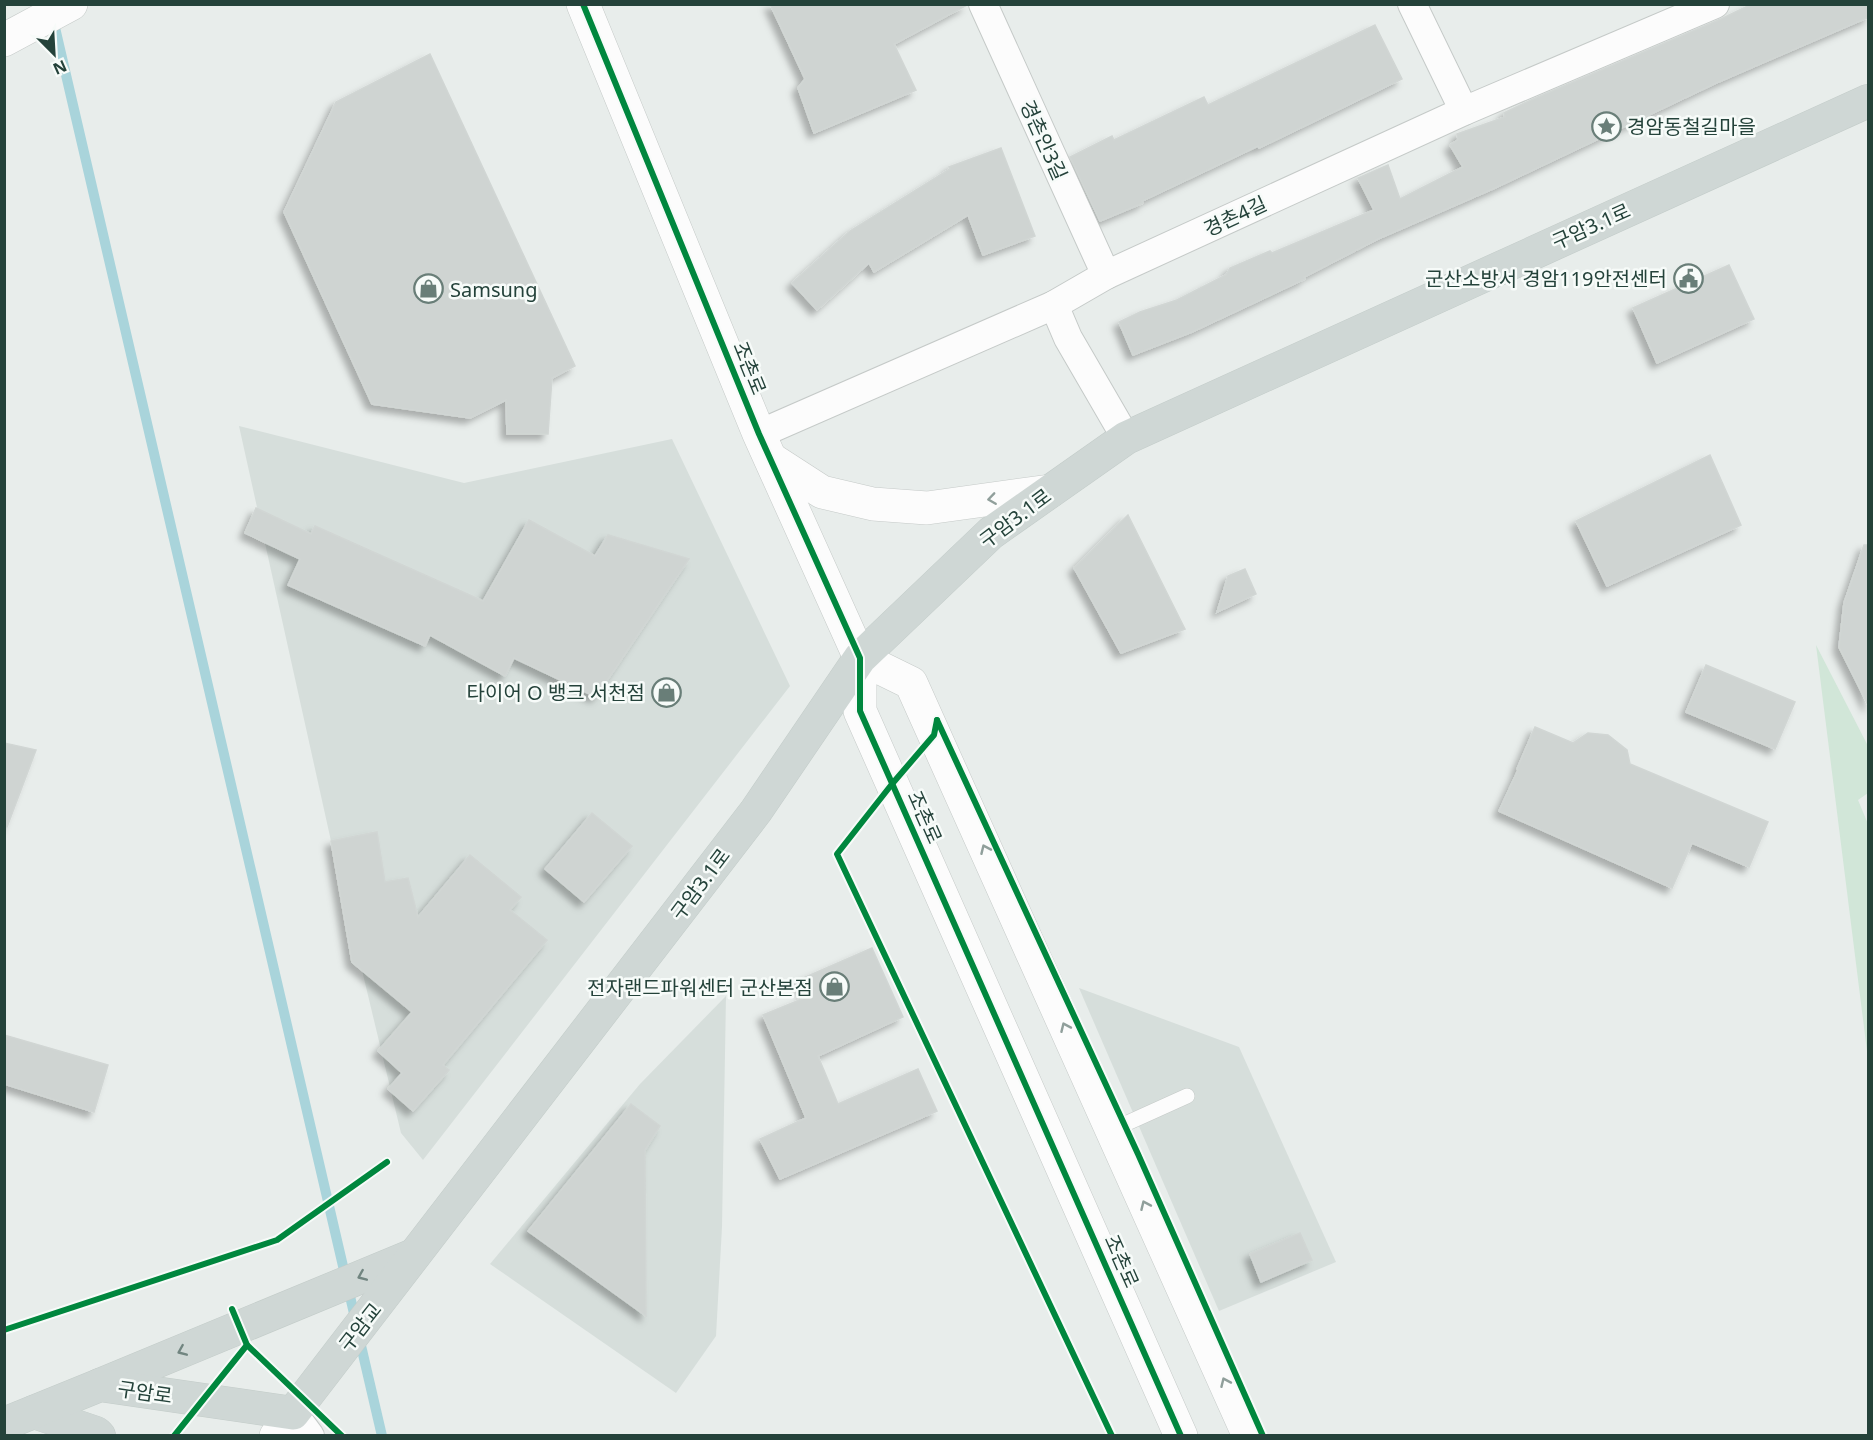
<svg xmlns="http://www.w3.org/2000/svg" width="1873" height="1440" viewBox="0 0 1873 1440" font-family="'Noto Sans','Noto Sans KR',sans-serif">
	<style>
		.built { fill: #d6dedb }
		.green { fill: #d1e6d8 }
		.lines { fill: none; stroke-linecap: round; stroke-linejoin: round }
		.stream { stroke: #a9d4db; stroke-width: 10 }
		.building { fill: #cfd4d2; stroke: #d1d6d4; stroke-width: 1.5; filter: url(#shadow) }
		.service-casing { stroke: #c5cac8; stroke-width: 16 }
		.minor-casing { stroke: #c5cac8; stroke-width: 30 }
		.tertiary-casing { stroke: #c5cac8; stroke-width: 34 }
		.primary-casing { stroke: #c3ccc9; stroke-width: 34 }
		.service { stroke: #fcfcfc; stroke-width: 15 }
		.minor { stroke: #fcfcfc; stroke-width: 28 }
		.tertiary { stroke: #fcfcfc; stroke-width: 33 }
		.primary { stroke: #cfd7d5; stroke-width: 33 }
		.cycleway-casing { stroke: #f7fbf9; stroke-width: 10 }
		.cycleway { stroke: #00873e; stroke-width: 6 }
		.oneway { stroke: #909f9b }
		.oneway2 { stroke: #718580 }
		.labels { text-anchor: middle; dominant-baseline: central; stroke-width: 5; stroke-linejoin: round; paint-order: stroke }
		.poi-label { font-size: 20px; fill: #24423a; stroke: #f7fbf9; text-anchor: end }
		.street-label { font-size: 20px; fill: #24423a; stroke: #f7fbf9 }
	</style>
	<defs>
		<filter id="shadow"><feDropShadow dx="-5.5" dy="5.5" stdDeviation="3" flood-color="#0004"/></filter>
	</defs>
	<rect width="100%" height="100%" fill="#e8edeb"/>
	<g class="built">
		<path d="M239 426 464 483 672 439 790 686 423 1160 401 1133 331 841Z"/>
		<path d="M1079 988 1239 1047 1336 1262 1219 1311Z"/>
		<path d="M726 996 722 1227 716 1336 676 1393 490 1264 640 1084Z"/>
	</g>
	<path class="green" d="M1816 645 1868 746V793L1858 800 1868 824V889L1867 890 1868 894V1059Z"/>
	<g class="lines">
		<g class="stream">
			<path d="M53 19 356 1322"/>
			<path d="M359 1337 382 1436"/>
		</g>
	</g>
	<g class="building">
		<path d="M770 4H967V5L894 44 916 90 814 133 798 88 805 79Z"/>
		<path d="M1752 4H1869V17L1714 84 1495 188 1378 239 1304 277 1305 279 1192 332 1133 355 1119 322 1140 312 1177 300 1226 275 1230 268 1270 251 1272 253 1374 210 1358 178 1388 165 1400 199 1463 167 1450 145 1458 140 1457 134 1505 117 1504 113 1531 100 1721 19Z"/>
		<path d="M1375 25 1402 79 1259 148 1258 146 1142 201 1143 203 1100 221 1070 157 1112 136 1114 140 1204 97 1208 105Z"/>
		<path d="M430 54 575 366 552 378 548 434H507L506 400 470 418 372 404 284 212 336 102Z"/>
		<path d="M1001 148 1035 236 983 255 968 215 874 272 869 263 817 310 792 283 850 231 950 169 949 167Z"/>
		<path d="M1729 265 1754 319 1657 363 1633 308Z"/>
		<path d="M1710 455 1741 525 1607 586 1576 521Z"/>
		<path d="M256 508 311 534 315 526 483 601 529 520 595 556 608 535 689 559 596 697 514 658 505 676 430 635 425 646 288 585 300 559 245 533Z"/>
		<path d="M1128 515 1185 629 1121 653 1074 568Z"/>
		<path d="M1864 545H1869V707L1839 647 1844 603Z"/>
		<path d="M1245 569 1256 594 1217 612 1228 576Z"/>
		<path d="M1706 665 1795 702 1775 749 1686 712Z"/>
		<path d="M1535 727 1573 743 1588 733 1608 735 1627 750 1630 764 1768 822 1749 867 1692 843 1672 888 1499 811 1518 770 1517 769Z"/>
		<path d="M4 743 36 750 7 827H4Z"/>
		<path d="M592 813 632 846 584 902 545 869Z"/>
		<path d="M377 832 385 882 408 878 418 917 470 855 521 897 510 910 547 940 443 1065 449 1070 413 1111 388 1089 402 1073 378 1051 412 1012 352 962 331 841Z"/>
		<path d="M872 948 903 1017 818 1056 838 1104 918 1069 937 1111 780 1179 760 1139 806 1118 763 1015 807 997 799 980Z"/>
		<path d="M4 1035 108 1065 94 1112 4 1084Z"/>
		<path d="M631 1104 660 1126 645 1150 646 1316 528 1231Z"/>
		<path d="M1300 1233 1312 1260 1261 1282 1250 1254Z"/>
	</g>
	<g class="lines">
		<defs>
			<path id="service" d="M1107 1120 1125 1124 1187 1096"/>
			<g id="minor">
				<path d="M983 4 1106 275"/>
				<path d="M1412 4 1464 111"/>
				<path d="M1054 305 1068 338 1126 438"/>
				<path d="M759 434 1054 305 1106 275 1464 111 1715 4"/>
				<path d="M293 1413 310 1436"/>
			</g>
			<g id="tertiary">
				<path d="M583 4 759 434 860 658V711L1181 1436"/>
				<path d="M4 40 71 4"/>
				<path d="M771 459 822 492 873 504 927 508 1050 491"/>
				<path d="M860 658 911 683 1249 1436"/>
				<path d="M276 1436 293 1413"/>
			</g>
			<g id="primary">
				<path d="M100 1385 414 1255"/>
				<path d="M34 1412 96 1433 99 1436"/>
				<path d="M4 1424 100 1385 293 1413 756 811 860 658 991 533 1126 438 1868 101"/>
			</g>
		</defs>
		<use href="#service" class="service-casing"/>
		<use href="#minor" class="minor-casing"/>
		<use href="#tertiary" class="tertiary-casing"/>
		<use href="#primary" class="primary-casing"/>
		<use href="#service" class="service"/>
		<use href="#minor" class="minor"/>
		<use href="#tertiary" class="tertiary"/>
		<use href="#primary" class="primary"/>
		<defs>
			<g id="cycleway">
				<path d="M583 4 759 434 860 658V711L1181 1436"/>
				<path d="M937 720 934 735 892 784 837 854 1112 1436"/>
				<path d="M937 720 1138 1154 1263 1436"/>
				<path d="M232 1309 247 1345 342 1436"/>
				<path d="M4 1330 277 1240 387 1162"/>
				<path d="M174 1436 247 1345"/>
			</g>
		</defs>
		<use href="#cycleway" class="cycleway-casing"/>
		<use href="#cycleway" class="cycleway"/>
	</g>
	<defs><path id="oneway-chevron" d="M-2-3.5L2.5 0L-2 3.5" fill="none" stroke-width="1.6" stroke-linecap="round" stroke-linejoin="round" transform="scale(1.5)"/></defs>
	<g class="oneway">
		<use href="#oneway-chevron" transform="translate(992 499) rotate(172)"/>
		<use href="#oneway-chevron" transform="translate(985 849) rotate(-114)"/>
		<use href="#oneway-chevron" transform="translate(1065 1027) rotate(-114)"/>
		<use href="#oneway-chevron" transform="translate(1145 1205) rotate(-114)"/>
		<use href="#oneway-chevron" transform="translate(1225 1382) rotate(-114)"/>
	</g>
	<g class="oneway2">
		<use href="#oneway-chevron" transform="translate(362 1276) rotate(157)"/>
		<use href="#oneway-chevron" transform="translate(182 1351) rotate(157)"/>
	</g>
	<defs>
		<symbol id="sight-ring" viewBox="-11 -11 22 22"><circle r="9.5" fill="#f7fbf9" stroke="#697e78" stroke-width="1.5"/><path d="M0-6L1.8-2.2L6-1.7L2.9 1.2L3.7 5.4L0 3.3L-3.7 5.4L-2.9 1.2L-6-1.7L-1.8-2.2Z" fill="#697e78"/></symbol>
		<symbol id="civic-ring" viewBox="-11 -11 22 22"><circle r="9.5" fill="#f7fbf9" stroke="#697e78" stroke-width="1.5"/><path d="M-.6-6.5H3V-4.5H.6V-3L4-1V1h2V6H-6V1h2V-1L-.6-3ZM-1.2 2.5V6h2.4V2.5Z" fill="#697e78"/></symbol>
		<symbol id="shop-ring" viewBox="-11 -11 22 22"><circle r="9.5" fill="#f7fbf9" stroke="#697e78" stroke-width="1.5"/><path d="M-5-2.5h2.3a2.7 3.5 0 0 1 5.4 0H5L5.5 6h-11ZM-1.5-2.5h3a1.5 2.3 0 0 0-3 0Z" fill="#697e78"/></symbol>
	</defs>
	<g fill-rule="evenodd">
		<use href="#sight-ring" x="1590" y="110" width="33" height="33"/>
		<use href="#civic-ring" x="1672" y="262" width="33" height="33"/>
		<use href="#shop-ring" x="412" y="272" width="33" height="33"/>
		<use href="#shop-ring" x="650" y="676" width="33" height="33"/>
		<use href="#shop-ring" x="818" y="970" width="33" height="33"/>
	</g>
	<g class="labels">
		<g class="poi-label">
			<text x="1627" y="126" text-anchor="start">경암동철길마을</text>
			<text x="1667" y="278">군산소방서 경암119안전센터</text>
			<text x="450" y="289" text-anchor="start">Samsung</text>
			<text x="645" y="692">타이어 O 뱅크 서천점</text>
			<text x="813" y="987">전자랜드파워센터 군산본점</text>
		</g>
		<g class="street-label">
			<text transform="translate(1044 140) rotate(66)">경촌안3길</text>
			<text transform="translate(1235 216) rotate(-25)">경촌4길</text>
			<text transform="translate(1591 226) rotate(-24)">구암3.1로</text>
			<text transform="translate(750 368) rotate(68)">조촌로</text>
			<text transform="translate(1015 518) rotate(-37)">구암3.1로</text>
			<text transform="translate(925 817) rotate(66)">조촌로</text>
			<text transform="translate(700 884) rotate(-53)">구암3.1로</text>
			<text transform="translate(1122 1261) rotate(66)">조촌로</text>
			<text transform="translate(360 1327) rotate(-52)">구암교</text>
			<text transform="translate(145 1392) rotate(8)">구암로</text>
		</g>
	</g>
	<rect width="1873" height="1440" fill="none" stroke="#24423a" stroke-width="12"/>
	<g transform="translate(54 54) rotate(156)" stroke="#f7fbf9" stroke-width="4.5" paint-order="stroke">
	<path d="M0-4.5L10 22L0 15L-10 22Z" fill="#24423a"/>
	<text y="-9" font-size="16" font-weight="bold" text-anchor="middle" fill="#24423a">N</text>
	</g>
</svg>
